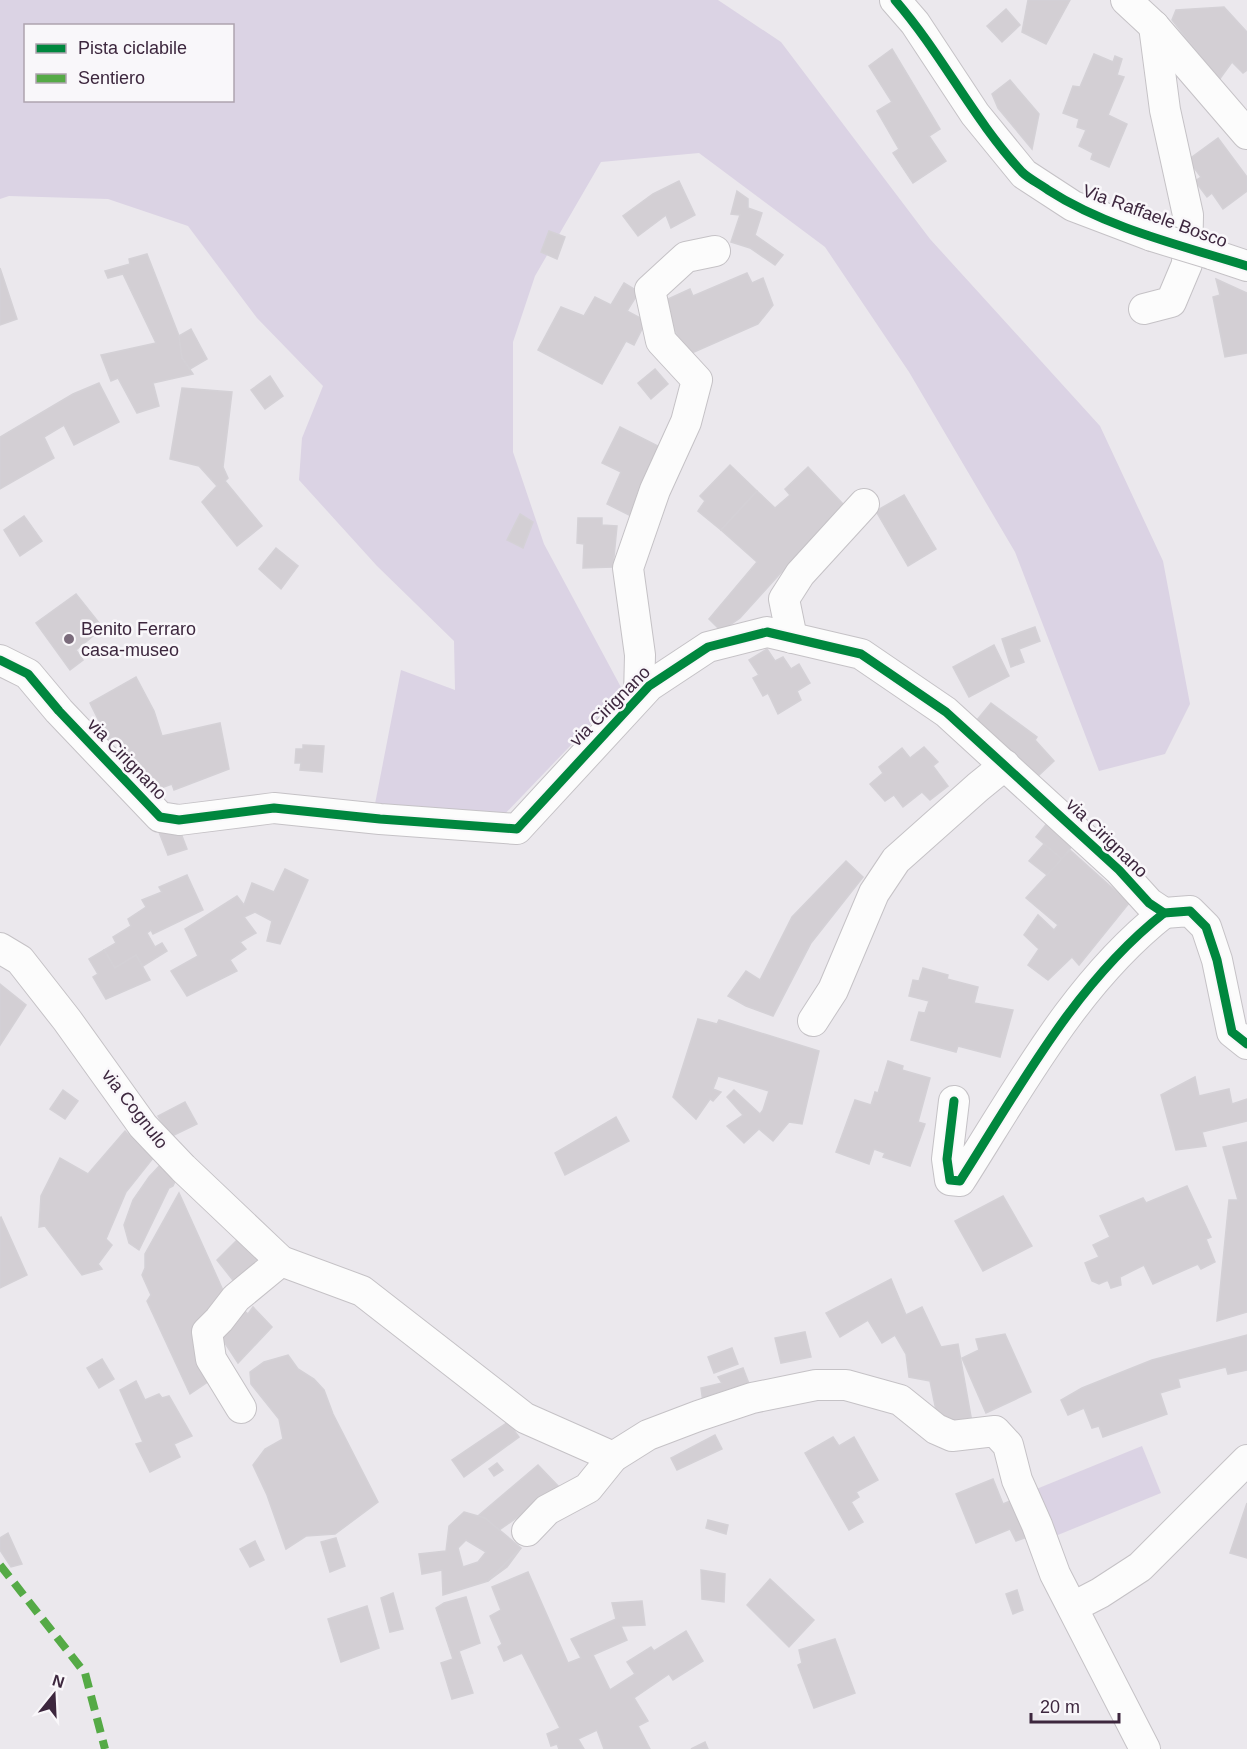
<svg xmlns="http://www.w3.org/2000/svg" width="1247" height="1749" viewBox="0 0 1247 1749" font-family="Helvetica,sans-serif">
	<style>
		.green { fill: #dbd3e4; fill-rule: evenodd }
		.building { fill: #d3cfd4; stroke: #d4d1d6; stroke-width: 1.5; fill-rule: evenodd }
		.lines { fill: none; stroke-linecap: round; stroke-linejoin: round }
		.minor-casing { stroke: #c5c2c6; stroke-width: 32 }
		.minor { stroke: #fcfcfc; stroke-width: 30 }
		.minor-bridge-casing { stroke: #c5c2c6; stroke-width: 32; stroke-linecap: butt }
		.minor-bridge { stroke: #fcfcfc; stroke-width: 30 }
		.quiet { stroke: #55aa46; stroke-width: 8; stroke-dasharray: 15 8; stroke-linecap: butt }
		.cycleway-casing { stroke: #f9f7fa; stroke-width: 13 }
		.cycleway { stroke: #00873e; stroke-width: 9 }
		.poi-dot { fill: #7a6b7b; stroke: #f9f7fa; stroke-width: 2 }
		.labels { text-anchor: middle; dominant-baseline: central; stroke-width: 5; stroke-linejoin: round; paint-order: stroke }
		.street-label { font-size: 18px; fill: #3d273e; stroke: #f9f7fa }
		.poi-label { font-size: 18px; fill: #3d273e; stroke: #f9f7fa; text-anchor: start }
	</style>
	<rect width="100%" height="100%" fill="#ebe8ed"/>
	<g class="green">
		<path d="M0 0H718L781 42 930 239 1100 426 1163 561 1190 704 1165 754 1099 771 1015 552 909 372 825 247 699 153 601 162 535 276 513 342V452L544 544 623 691 500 819 375 804 401 670 455 690 454 641 377 566 299 480 302 438 323 386 257 318 188 226 108 199 9 196 0 199ZM26 26H232V100H26Z"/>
		<path d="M1142 1446 1161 1493 1048 1539 1029 1492Z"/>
	</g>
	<g class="building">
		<path d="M1028 0H1070L1046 44 1022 32Z"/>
		<path d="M1224 7 1247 32V70L1243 73 1232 62 1219 80 1172 20 1176 10Z"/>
		<path d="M1006 9 1020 25 1002 42 987 26Z"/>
		<path d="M892 49 940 129 929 136 946 161 913 183 893 153 899 149 877 111 892 102 869 66Z"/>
		<path d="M1094 54 1113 62 1115 56 1122 59 1117 75 1124 77 1108 115 1127 124 1109 167 1091 159 1093 153 1079 146 1086 130 1077 127 1079 119 1063 113 1073 86 1080 87Z"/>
		<path d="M1010 80 1039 114 1032 149 998 108 992 94Z"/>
		<path d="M1218 138 1247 177V191L1223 209 1212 193 1207 197 1195 181 1201 177 1188 160Z"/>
		<path d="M679 181 695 215 671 228 666 215 638 236 623 216 653 194Z"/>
		<path d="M737 191 748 199V208L762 213 755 235 783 255 775 265 750 248 731 242 740 215 731 214Z"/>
		<path d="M549 231 565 237 557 259 541 252Z"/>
		<path d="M147 254 179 336 182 358 193 374 153 383 159 406 137 413 118 378 111 381 101 355 156 343 123 274 108 278 105 271 130 264 129 259Z"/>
		<path d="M0 268 17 319 0 325Z"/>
		<path d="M747 273 752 283 763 278 773 305 758 324 685 356 664 301 690 289 693 296Z"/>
		<path d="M1216 279 1247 293V353L1225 357 1213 297 1220 295Z"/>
		<path d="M624 283 639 292 627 311 646 321 634 345 626 341 602 384 538 350 561 307 584 316 595 297 611 305Z"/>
		<path d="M191 329 207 359 190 369 182 358 179 336Z"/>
		<path d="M655 369 668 384 651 399 638 383Z"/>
		<path d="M270 376 283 396 265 409 251 390Z"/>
		<path d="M99 383 119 422 74 445 64 425 44 437 54 458 0 489V437L73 394Z"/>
		<path d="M182 388 232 392 223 467 228 478 225 481 262 526 237 546 202 502 217 486 199 466 170 459Z"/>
		<path d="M620 427 660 447 635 518 607 504 621 472 602 463Z"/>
		<path d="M730 465 757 491 721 530 698 511 705 501 700 496Z"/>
		<path d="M808 467 843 504 740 618 727 627 719 629 709 619 757 562 721 530 757 491 775 508 790 495 785 489Z"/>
		<path d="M904 495 936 549 908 566 876 511Z"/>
		<path d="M520 514 533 522 523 548 507 540Z"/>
		<path d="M24 516 42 541 20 556 4 530Z"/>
		<path d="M578 518H602V525L617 526 613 567 583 568 584 544 577 543Z"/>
		<path d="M276 548 298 566 281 589 259 569Z"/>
		<path d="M76 594 103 628 76 650 83 660 70 670 36 623Z"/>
		<path d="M1035 627 1040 641 1019 649 1024 662 1011 667 1002 639Z"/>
		<path d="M994 645 1009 676 969 697 953 667Z"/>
		<path d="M767 649 775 661 783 657 791 669 799 664 810 683 797 691 801 700 778 714 768 693 763 696 753 678 759 675 749 660Z"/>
		<path d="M136 677 154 711 162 736 220 723 229 769 174 790 172 784 150 792 117 738 109 741 90 703Z"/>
		<path d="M991 703 1037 737 1035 740 1054 761 1038 776 971 727Z"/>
		<path d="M303 745 324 746 322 772 300 770 301 763H295L296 749H303Z"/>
		<path d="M924 747 938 762 933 766 948 786 930 800 922 792 903 807 894 795 885 801 870 784 883 773 879 767 902 748 910 758Z"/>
		<path d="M1053 816 1079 837 1062 859 1036 837Z"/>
		<path d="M177 823 187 849 168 855 157 827Z"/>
		<path d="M1044 844 1062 859 1047 875 1029 861Z"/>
		<path d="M1070 850 1129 903 1079 965 1072 957 1048 980 1028 965 1039 949 1024 935 1038 915 1054 930 1058 925 1026 898Z"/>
		<path d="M846 861 863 877 811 943 773 1016 746 1006 728 996 746 971 760 980 792 917Z"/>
		<path d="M285 869 308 880 280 944 267 941 272 921 255 912 244 917 256 933 240 942 246 949 230 960 237 971 187 996 171 971 198 956 185 929 237 896 244 905 252 883 274 892Z"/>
		<path d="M187 875 203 910 153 934 151 930 147 933 155 947 162 943 167 951 143 966 136 955 115 968 104 950 116 943 113 937 131 926 128 919 146 907 142 900 162 892 159 887Z"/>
		<path d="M104 950 115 968 136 955 150 980 106 999 93 977 98 974 89 959Z"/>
		<path d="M923 968 948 975 947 979 978 987 974 1003 1013 1010 1000 1057 958 1046 956 1052 911 1040 919 1012 925 1013 929 1001 909 996 913 980 919 981Z"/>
		<path d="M0 984 26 1005 0 1045Z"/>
		<path d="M698 1019 717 1024 719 1020 819 1051 802 1124 789 1122 773 1141 759 1129 744 1143 727 1126 743 1115 727 1097 734 1090 760 1114 763 1110 769 1091 718 1076 713 1089 721 1092 713 1101 710 1099 696 1119 673 1097Z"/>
		<path d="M888 1061 903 1066 902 1070 930 1078 918 1122 925 1124 910 1166 883 1157 885 1153 874 1149 869 1164 836 1152 855 1100 871 1105 875 1092 878 1093Z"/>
		<path d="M1195 1077 1199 1096 1229 1089 1232 1104 1247 1099V1121L1202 1132 1206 1146 1176 1150 1161 1095Z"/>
		<path d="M63 1090 78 1101 65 1119 50 1109Z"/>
		<path d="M185 1102 197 1124 170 1137 158 1116Z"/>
		<path d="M616 1117 629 1141 565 1175 555 1153Z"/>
		<path d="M125 1131 153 1158 126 1192 106 1239 112 1245 98 1264 102 1269 82 1275 45 1226 39 1227 41 1196 60 1158 88 1174Z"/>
		<path d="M1247 1142V1312L1217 1321 1229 1200H1238L1223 1147Z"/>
		<path d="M164 1161 179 1172 173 1186 169 1188 139 1250 129 1243 124 1225 133 1200 149 1177Z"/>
		<path d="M1187 1186 1211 1237 1206 1239 1215 1262 1201 1269 1198 1264 1153 1284 1144 1265 1120 1277 1121 1285 1111 1288 1108 1280 1099 1284 1092 1281 1085 1263 1099 1257 1093 1245 1110 1237 1100 1216 1143 1198 1146 1203Z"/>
		<path d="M179 1193 226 1297 212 1379 190 1394 147 1301 151 1295 142 1275 145 1268V1254Z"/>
		<path d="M1003 1196 1032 1246 983 1271 955 1221Z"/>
		<path d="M1 1217 27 1275 0 1288V1218Z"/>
		<path d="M244 1233 262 1253 236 1284 217 1260Z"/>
		<path d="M891 1279 906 1315 922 1307 941 1347 958 1344 973 1428 939 1425 930 1381 909 1377 906 1354 895 1335 882 1343 868 1320 840 1337 826 1313Z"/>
		<path d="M240 1307 248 1314 253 1307 272 1327 238 1363 219 1334Z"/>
		<path d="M805 1332 811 1357 781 1363 775 1338Z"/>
		<path d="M1005 1334 1031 1392 986 1413 962 1358 979 1350 976 1339Z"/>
		<path d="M1247 1335V1370L1228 1374 1226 1367 1178 1379 1180 1387 1160 1393 1167 1414 1103 1437 1099 1426 1092 1428 1084 1408 1068 1415 1061 1400 1082 1388 1152 1360Z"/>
		<path d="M732 1348 738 1364 714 1373 708 1357Z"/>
		<path d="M288 1355 298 1369 314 1379 324 1390 333 1414 378 1502 335 1534 306 1536 286 1549 267 1495 253 1465 265 1449 283 1439 279 1419 251 1384 250 1372 264 1362Z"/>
		<path d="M102 1359 114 1379 99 1388 87 1368Z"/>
		<path d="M743 1368 751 1389 703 1402 701 1388 722 1383 718 1377Z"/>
		<path d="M136 1381 145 1400 159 1394 162 1398 169 1396 192 1436 174 1444 180 1457 150 1472 136 1444 143 1442 120 1390Z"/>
		<path d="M508 1422 519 1437 464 1477 452 1460Z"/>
		<path d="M715 1435 722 1449 677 1470 671 1458Z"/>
		<path d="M833 1437 839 1446 854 1437 878 1480 856 1492 859 1497 851 1502 863 1522 849 1530 805 1453Z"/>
		<path d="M497 1463 503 1470 494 1476 489 1469Z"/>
		<path d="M538 1465 560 1488 499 1530 478 1516Z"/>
		<path d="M993 1479 1003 1504 1015 1499 1030 1536 1016 1541 1010 1529 976 1543 956 1494Z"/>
		<path d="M1247 1503V1558L1230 1553Z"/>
		<path d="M464 1512 485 1518 521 1548 488 1581 443 1595 442 1570 422 1574 419 1554 446 1551 449 1526ZM466 1540 486 1552 478 1562 463 1567 458 1548Z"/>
		<path d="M708 1520 728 1525 726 1534 706 1528Z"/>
		<path d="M8 1533 22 1564 11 1567 0 1550V1538Z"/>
		<path d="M336 1538 345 1566 330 1572 321 1542Z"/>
		<path d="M255 1541 264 1560 250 1567 240 1549Z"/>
		<path d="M521 1548 507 1567 488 1581Z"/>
		<path d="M701 1570 725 1574 724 1602 702 1599Z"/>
		<path d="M528 1572 568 1663 581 1658 571 1639 616 1619 612 1603 642 1601 645 1625 621 1626 627 1640 593 1655 610 1690 635 1674 627 1662 651 1647 654 1651 686 1631 703 1661 673 1680 669 1674 634 1698 648 1721 638 1726 650 1749H604L597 1730 578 1739 584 1749H559L557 1744 551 1746 547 1734 560 1728 522 1653 504 1661 498 1647 502 1644 490 1616 501 1610 492 1587Z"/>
		<path d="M770 1579 814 1620 789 1647 747 1605Z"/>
		<path d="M1017 1590 1023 1610 1013 1614 1006 1594Z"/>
		<path d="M393 1593 403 1629 390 1632 381 1598Z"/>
		<path d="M466 1597 480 1643 459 1651 473 1693 452 1699 441 1663 453 1659 436 1608 444 1603Z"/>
		<path d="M367 1606 379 1648 341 1662 328 1619Z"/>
		<path d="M835 1639 855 1693 814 1708 798 1665 802 1663 799 1650Z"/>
		<path d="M705 1742 708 1749H691Z"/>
	</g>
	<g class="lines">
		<defs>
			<g id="minor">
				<path d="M895 0 915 23 975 114 1024 174 1073 206 1152 236"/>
				<path d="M1126 0 1154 26 1247 134"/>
				<path d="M1211 254 1247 266"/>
				<path d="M1144 309 1171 302 1187 264 1188 215 1165 110 1154 26"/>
				<path d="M792 638 784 599 800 574 864 504"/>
				<path d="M0 660 28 674 59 711 160 817 179 820 274 808 380 819 517 829 649 686 708 647 767 632 861 654 946 712 1119 870 1149 903 1164 913 1190 911 1206 927 1217 960 1232 1032 1247 1044"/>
				<path d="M639 696 640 655 628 568 655 490 686 422 697 380 661 341 650 290 686 257 715 251"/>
				<path d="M0 948 20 960 67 1020 143 1126 183 1168 281 1261 362 1291 525 1418 613 1457"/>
				<path d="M813 1021 833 990 874 893 896 860 978 787 1005 765"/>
				<path d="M954 1101 947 1159 950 1180 960 1181C1020 1087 1075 983 1164 913"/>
				<path d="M241 1408 211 1359 207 1332 219 1320 236 1298 281 1261"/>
				<path d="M527 1531 547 1510 588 1488 613 1457 648 1435 698 1416 752 1398 816 1385H846L900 1400 936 1429 952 1436 995 1431 1008 1445 1017 1480 1037 1525 1055 1574 1145 1749"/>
				<path d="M1073 1607 1100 1593 1140 1567 1247 1460"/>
			</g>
		</defs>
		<use href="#minor" class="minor-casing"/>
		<use href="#minor" class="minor"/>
		<defs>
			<path id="minor-bridge" d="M1152 236 1211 254"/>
		</defs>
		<use href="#minor-bridge" class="minor-bridge-casing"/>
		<use href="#minor-bridge" class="minor-bridge"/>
		<path class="quiet" d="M0 1565 85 1673 105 1749"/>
		<defs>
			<g id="cycleway">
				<path d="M895 0C942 54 973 119 1022 172 1029 179 1040 184 1048 190 1107 228 1180 245 1247 266"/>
				<path d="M0 660 28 674 59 711 160 817 179 820 274 808 380 819 517 829 649 686 708 647 767 632 861 654 946 712 1119 870 1149 903 1164 913 1190 911 1206 927 1217 960 1232 1032 1247 1044"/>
				<path d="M954 1101 947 1159 950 1180 960 1181C1020 1087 1075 983 1164 913"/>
			</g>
		</defs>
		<use href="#cycleway" class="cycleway-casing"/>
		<use href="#cycleway" class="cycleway"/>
	</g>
	<circle class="poi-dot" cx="69" cy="639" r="6"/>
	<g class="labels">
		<g class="street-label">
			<text transform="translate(1155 216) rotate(20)">Via Raffaele Bosco</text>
			<text transform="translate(610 706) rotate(-45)">via Cirignano</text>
			<text transform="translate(127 759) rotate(46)">via Cirignano</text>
			<text transform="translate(1107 838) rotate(44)">via Cirignano</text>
			<text transform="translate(135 1109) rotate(52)">via Cognulo</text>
		</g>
		<g class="poi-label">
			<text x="81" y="629">Benito Ferraro<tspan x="81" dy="21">casa-museo</tspan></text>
		</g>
	</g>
	<rect x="24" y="24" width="210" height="78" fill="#f9f7fa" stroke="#aea4af" stroke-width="1.5"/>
	<rect x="36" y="44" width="30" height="9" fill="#00873e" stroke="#aea4af" stroke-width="1.5"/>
	<text x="78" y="54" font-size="18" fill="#3d273e">Pista ciclabile</text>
	<rect x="36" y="74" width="30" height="9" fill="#55aa46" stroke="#aea4af" stroke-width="1.5"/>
	<text x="78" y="84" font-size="18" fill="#3d273e">Sentiero</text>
	<g transform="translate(54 1695) rotate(18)" stroke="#f9f7fa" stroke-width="4.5" paint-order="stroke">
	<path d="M0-4.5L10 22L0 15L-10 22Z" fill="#3d273e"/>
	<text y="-9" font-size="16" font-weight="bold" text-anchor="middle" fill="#3d273e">N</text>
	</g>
	<path d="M1031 1713v9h88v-9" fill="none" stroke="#3d273e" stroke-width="3"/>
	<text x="1040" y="1713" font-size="18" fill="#3d273e" stroke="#f9f7fa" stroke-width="4.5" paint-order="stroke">20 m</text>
</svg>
